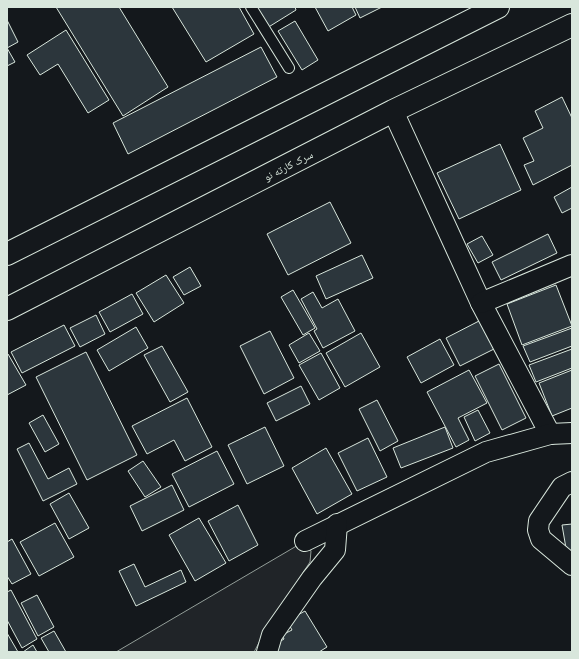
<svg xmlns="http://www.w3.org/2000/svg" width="579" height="659" viewBox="0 0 579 659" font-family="'Playfair Display','Noto Naskh Arabic',serif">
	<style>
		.grass { fill: #202428; stroke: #939e99 }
		.building { fill: #2c363c; stroke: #d8e6dc }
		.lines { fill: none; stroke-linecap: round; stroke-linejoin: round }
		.service-casing { stroke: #d8e6dc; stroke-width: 12 }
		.minor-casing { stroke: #d8e6dc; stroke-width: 22 }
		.trunk-casing { stroke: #d8e6dc; stroke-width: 24 }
		.service { stroke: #14181c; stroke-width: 10 }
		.minor { stroke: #14181c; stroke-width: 20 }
		.trunk { stroke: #14181c; stroke-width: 22 }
		.labels { text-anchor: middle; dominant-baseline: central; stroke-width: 3; stroke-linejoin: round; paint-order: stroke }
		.street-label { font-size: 11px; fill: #d8e6dc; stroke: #14181c }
	</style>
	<rect width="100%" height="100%" fill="#14181c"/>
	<path class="grass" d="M305 541 311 551 310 562 269 624 254 652H116Z"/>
	<g class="building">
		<path d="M56 7H119L168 87 123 116Z"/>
		<path d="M172 7H239L254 34 206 62Z"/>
		<path d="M254 7H295L296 10 267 28Z"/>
		<path d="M315 7H352L356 15 328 31Z"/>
		<path d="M355 7H382L360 18Z"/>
		<path d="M7 20 18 42 7 48Z"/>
		<path d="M295 21 318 60 302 70 278 31Z"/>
		<path d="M66 30 109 100 88 113 58 64 40 75 27 55Z"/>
		<path d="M261 47 277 77 128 154 113 123Z"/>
		<path d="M7 48 15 62 7 66Z"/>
		<path d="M562 97 572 118V165L533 185 524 165 534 161 523 138 543 128 535 111Z"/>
		<path d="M500 144 521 190 459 219 437 173Z"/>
		<path d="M572 187V208L562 213 554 197Z"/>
		<path d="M330 202 351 243 288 275 267 234Z"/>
		<path d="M548 234 557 253 501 280 492 262Z"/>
		<path d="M482 236 493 255 478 263 467 244Z"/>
		<path d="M362 255 373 278 326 299 316 276Z"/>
		<path d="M190 267 201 286 184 295 173 277Z"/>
		<path d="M166 275 184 303 154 322 136 293Z"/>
		<path d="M556 285 572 326 522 345 507 304Z"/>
		<path d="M293 290 315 328 303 335 281 297Z"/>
		<path d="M313 292 322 308 338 299 355 331 323 348 314 331 317 329 301 299Z"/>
		<path d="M132 294 143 314 110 332 99 312Z"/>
		<path d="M96 315 105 334 80 347 70 328Z"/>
		<path d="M479 321 494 349 460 366 446 338Z"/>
		<path d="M64 325 75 346 22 373 11 352Z"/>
		<path d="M136 327 148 348 109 371 97 350Z"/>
		<path d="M572 328V346L530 362 523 346Z"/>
		<path d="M270 331 294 378 264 394 240 346Z"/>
		<path d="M309 333 320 351 299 363 289 345Z"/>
		<path d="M361 333 380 367 345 387 326 353Z"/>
		<path d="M440 339 454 365 421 383 407 357Z"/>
		<path d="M162 346 188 392 170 402 144 355Z"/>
		<path d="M572 349V368L536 382 529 365Z"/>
		<path d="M86 352 137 455 87 480 36 377Z"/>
		<path d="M321 353 340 388 319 400 299 365Z"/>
		<path d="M8 354 26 385 7 395V355Z"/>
		<path d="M499 364 526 418 502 430 475 376Z"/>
		<path d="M469 370 487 403 458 418 469 440 456 447 427 392Z"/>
		<path d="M572 370V408L552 416 539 383Z"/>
		<path d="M301 386 310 404 276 421 267 403Z"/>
		<path d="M187 398 212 447 185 461 174 440 147 454 132 426Z"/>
		<path d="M377 400 398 441 380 451 359 409Z"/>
		<path d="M478 410 490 433 475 441 464 417Z"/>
		<path d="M43 415 59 444 45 452 29 423Z"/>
		<path d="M265 427 284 466 247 484 228 445Z"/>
		<path d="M445 427 453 448 401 468 393 448Z"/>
		<path d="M368 438 387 477 357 491 338 453Z"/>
		<path d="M29 443 48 479 69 468 77 484 43 501 17 449Z"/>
		<path d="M326 448 352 494 317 514 292 468Z"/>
		<path d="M217 451 234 484 189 507 172 474Z"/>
		<path d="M143 461 161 487 145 497 128 471Z"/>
		<path d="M172 485 184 510 142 531 130 506Z"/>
		<path d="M69 493 89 528 69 539 50 504Z"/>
		<path d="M238 505 258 545 229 561 208 521Z"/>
		<path d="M199 518 226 563 195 581 169 535Z"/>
		<path d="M55 523 74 557 39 576 20 542Z"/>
		<path d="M572 524V553L567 554 562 525Z"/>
		<path d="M12 539 31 574 12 584 7 576V542Z"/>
		<path d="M134 564 145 587 181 570 186 582 136 606 119 571Z"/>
		<path d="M11 590 37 639 22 648 7 620V592Z"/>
		<path d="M37 595 54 627 38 636 21 603Z"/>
		<path d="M305 611 327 647 319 652H274L271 647 284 639 282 635 292 630 287 621Z"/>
		<path d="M54 631 66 652H49L41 638Z"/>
		<path d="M7 633 18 652H7Z"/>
		<path d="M33 645 37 652H23Z"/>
	</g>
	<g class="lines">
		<defs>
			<path id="service" d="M251 7 289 68"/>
			<g id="minor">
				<path d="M393 111 481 303 550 434"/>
				<path d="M481 303 572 265"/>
				<path d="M572 482 562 487 539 521 538 530 541 539 572 565"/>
				<path d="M305 541 486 452 550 434 572 433"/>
				<path d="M267 652 272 635 312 578 335 550 337 524"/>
			</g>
			<g id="trunk">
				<path d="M7 254 498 7"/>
				<path d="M7 309 393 111 572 25"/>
			</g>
		</defs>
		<use href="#service" class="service-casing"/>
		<use href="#minor" class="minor-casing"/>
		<use href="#trunk" class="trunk-casing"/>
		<use href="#service" class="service"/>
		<use href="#minor" class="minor"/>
		<use href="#trunk" class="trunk"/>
	</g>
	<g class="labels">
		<g class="street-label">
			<text transform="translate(288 165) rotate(-27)">سرک کارته نو</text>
		</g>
	</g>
	<rect width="579" height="659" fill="none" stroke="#d8e6dc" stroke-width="16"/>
</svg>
